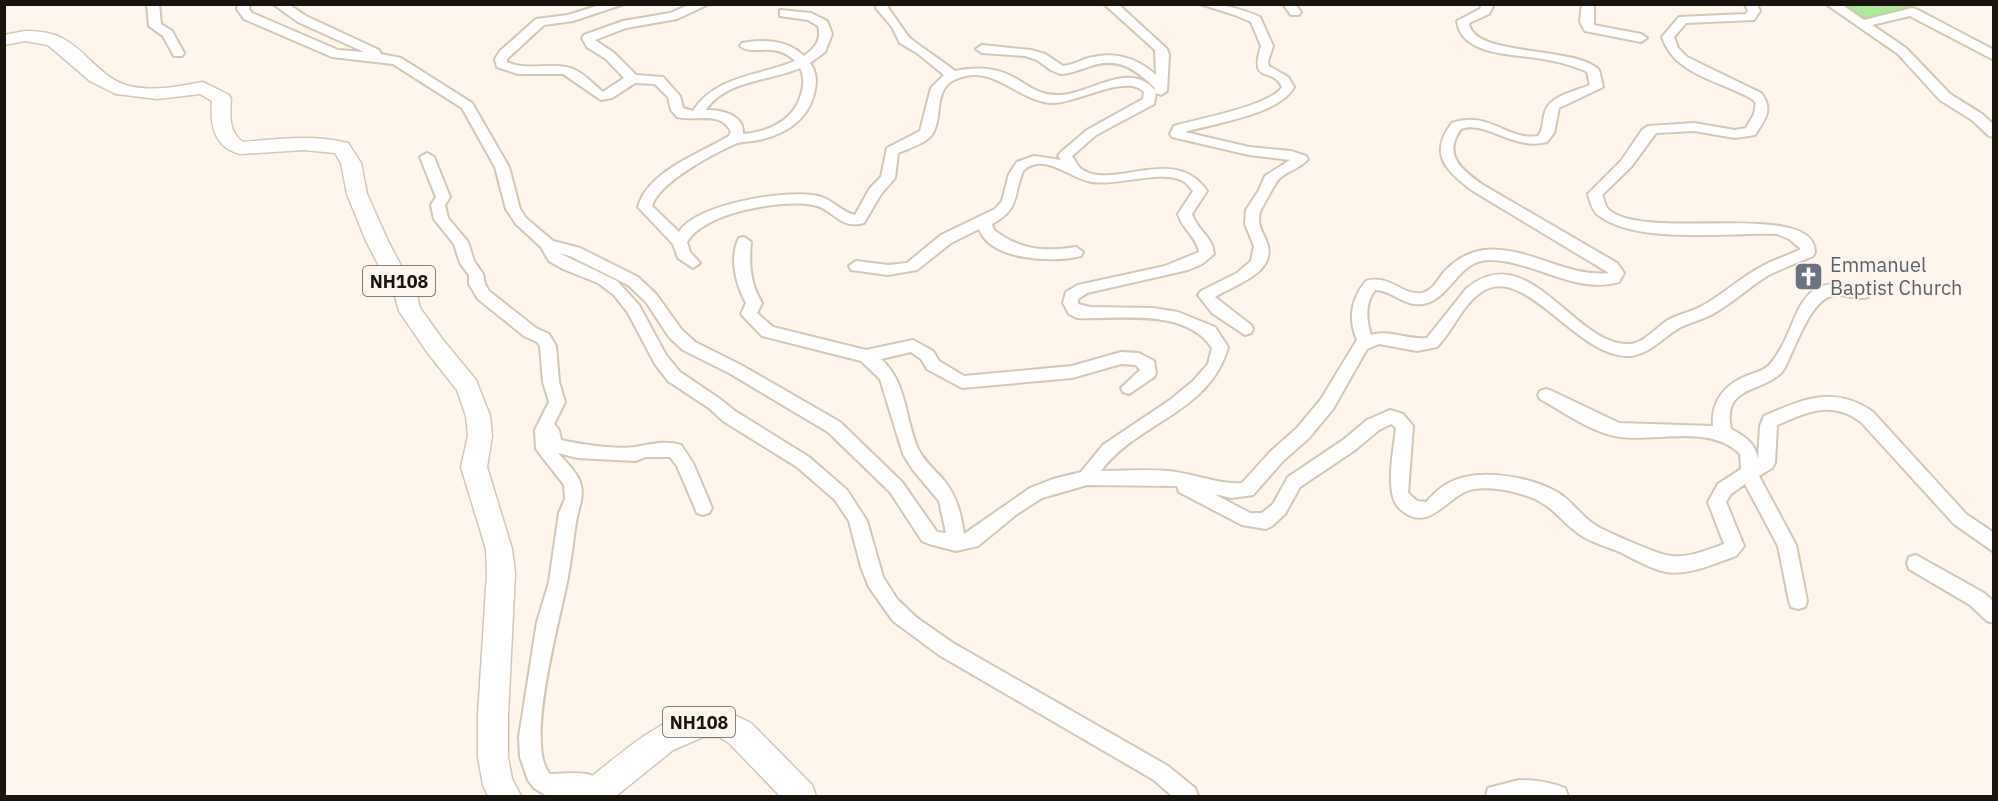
<svg xmlns="http://www.w3.org/2000/svg" width="1998" height="801" viewBox="0 0 1998 801" font-family="'IBM Plex Sans',sans-serif">
	<style>
		.green { fill: #aceb99 }
		.lines { fill: none; stroke-linecap: round; stroke-linejoin: round }
		.minor-casing { stroke: #d3c6b5; stroke-width: 4 }
		.highway-casing { stroke: #d3c6b5; stroke-width: 3 }
		.minor { fill: #fff; fill-rule: evenodd }
		.highway { fill: #fff; fill-rule: evenodd }
		.labels { text-anchor: middle; dominant-baseline: central; stroke-width: 4.5; stroke-linejoin: round; paint-order: stroke }
		.shield { fill: #fef6ec; stroke: #5e5851; stroke-width: 1.5 }
		.shield-label { font-size: 18px; font-weight: bold; fill: #19140e }
		.worship-label { font-size: 20px; fill: #5b616d; stroke: #fef6ec; text-anchor: start }
	</style>
	<rect width="100%" height="100%" fill="#fef6ec"/>
	<path class="green" d="M1921 4 1859 20 1837 5Z"/>
	<g class="lines">
		<defs>
			<g id="minor">
				<path d="M147 4H159L161 24 172 31 184 53 182 56H174L163 36 149 26Z"/>
				<path d="M238 4H250L249 9 252 13 338 50 364 52 298 22 273 4H288L306 16 379 50 381 54 401 58 472 103 509 167 520 209 526 218 553 241 580 248 638 277 656 294 681 329 695 342 741 365 840 422 902 482 937 532 946 533 939 501 913 470 903 454 880 379 861 361 762 336 741 314 746 303C736 285 729 258 739 238L744 237 751 242C749 265 750 283 762 303L757 313 773 327 866 350 913 340 933 351 939 361 964 376 1072 366 1121 352 1139 353 1154 361 1156 373 1154 377 1129 394 1123 392 1121 388 1140 370 1136 365 1121 364 1072 378 962 388 927 369 921 359 911 352 881 359C907 382 905 419 918 449 924 460 933 469 942 478 956 494 961 513 964 534L1030 488 1053 479 1081 472 1103 445 1170 400 1193 381 1208 364 1212 348C1185 307 1119 320 1077 318L1069 314 1063 303 1066 292 1078 285 1165 266 1199 252C1197 237 1182 229 1178 214L1193 191C1190 188 1187 183 1183 181 1162 169 1117 186 1092 182 1070 179 1044 151 1023 171 1013 196 1020 209 992 224L994 230C1020 250 1044 252 1076 247L1083 252 1081 256C1054 263 991 261 979 229L951 243 917 270 888 275 851 270 849 266 856 261 888 265 907 263 941 235 995 209 1002 201 1009 174 1017 162 1034 156 1061 160 1058 156 1060 153 1087 130 1143 99 1144 92C1127 73 1077 103 1053 103 1017 102 993 61 954 80 932 91 944 120 931 136 924 144 908 149 898 153L895 178 881 194 864 223C839 230 833 208 813 205 782 199 704 212 687 242L690 252 700 263 693 268 678 258 673 244 638 207C648 171 699 154 729 136L731 132C721 110 697 122 677 117L671 110 668 97 655 84 635 83 612 98 601 100 563 74H518L497 67 495 59 500 51 536 19 568 15 603 4H624L573 21 544 25 507 59V62C528 72 551 61 573 69 585 74 593 84 603 92L624 78 606 59 587 47 582 38 584 35 623 21 670 13 691 4H709L677 19 626 28 595 40 614 53 636 75 663 77 680 96 683 108 693 111C715 76 759 76 795 61 774 40 753 57 740 46L742 43C763 39 788 40 804 56 815 48 822 40 818 26L808 20 780 16V10L811 13 827 21 832 34 825 52 810 63C817 73 817 82 814 94 807 121 784 135 758 140 751 142 742 141 735 144 713 154 659 182 652 206L679 232C695 204 788 189 818 196 832 199 841 212 855 215L870 188 881 177 887 148 920 131 931 88 944 75 917 53 900 43 892 27 876 8 877 4H889L888 8C894 15 906 35 911 39 925 50 941 60 955 71 975 67 995 67 1013 77 1030 86 1039 96 1060 95 1090 94 1129 60 1155 90V88C1134 68 1117 56 1088 67 1078 70 1070 74 1060 74L1051 70 1037 60 1025 56 982 53 976 49 982 45 1031 50 1045 54 1063 66C1071 65 1078 62 1085 59 1113 51 1134 56 1156 75L1155 50 1104 4H1118L1167 49 1169 55 1167 91 1161 95 1156 93 1154 104 1096 135 1072 156C1075 160 1077 165 1080 168 1111 193 1174 142 1207 191L1192 214C1197 230 1213 237 1214 254L1202 264 1188 270 1087 293 1078 299V304L1090 307 1153 308 1178 312 1215 327 1228 347C1210 413 1137 422 1101 471 1123 471 1146 469 1168 471 1193 473 1218 485 1242 483L1271 451 1297 428 1321 399 1357 340C1348 319 1351 299 1366 281 1390 274 1402 296 1422 293 1433 291 1438 279 1444 272 1455 260 1469 252 1484 250 1527 245 1566 278 1609 273L1473 191C1446 171 1428 154 1452 123 1489 110 1507 141 1538 136 1544 129 1542 121 1545 112 1549 96 1576 91 1590 85L1587 72 1583 70C1568 64 1552 60 1537 58 1511 54 1461 55 1457 21L1480 9 1482 4H1494L1489 14 1469 23C1473 58 1575 45 1599 70L1603 87 1559 108 1554 133 1547 142C1513 151 1486 120 1461 129 1442 155 1462 170 1483 185L1617 263 1624 273 1619 282C1574 295 1534 260 1489 260 1458 260 1451 299 1423 304 1404 307 1392 290 1375 290 1365 303 1366 319 1371 335 1388 329 1408 340 1427 338L1466 289C1529 235 1575 348 1630 344 1644 343 1657 327 1668 320 1679 314 1691 312 1702 306 1722 295 1739 279 1759 268 1772 260 1787 256 1801 249L1789 239 1777 234C1729 232 1636 245 1598 215 1592 210 1590 201 1588 194L1621 161 1642 130 1648 126 1694 123 1735 130 1746 128 1754 114 1756 103 1752 99C1721 81 1674 75 1662 37L1679 17 1746 14 1748 11 1745 4H1757L1760 11 1754 20 1686 23 1674 37 1678 48 1687 57 1761 93C1774 110 1765 119 1755 135L1735 138 1694 131 1656 133 1631 167 1602 195C1604 199 1605 205 1607 208 1640 244 1815 198 1815 252L1813 256C1798 263 1782 268 1767 276 1748 288 1731 304 1711 315 1701 320 1691 322 1681 327 1664 336 1651 354 1630 356 1579 360 1526 264 1483 291 1463 303 1453 331 1437 347L1417 351 1379 344 1367 349 1333 409 1309 438 1283 461 1253 495 1232 498 1214 494 1250 513H1262L1273 504 1288 477 1343 440 1367 420 1390 410 1403 414 1413 426 1408 493 1417 501 1426 502C1432 496 1439 488 1447 484 1475 467 1529 476 1557 492 1571 500 1581 516 1595 525 1606 532 1653 552 1666 555 1685 560 1707 550 1724 544L1708 502 1718 484 1741 469 1740 454C1710 424 1658 442 1620 437 1592 433 1564 412 1540 399L1538 395 1540 391 1546 389 1552 391 1619 423 1713 426C1711 402 1724 385 1746 376 1754 373 1764 371 1770 364 1804 325 1789 266 1868 289L1871 293 1868 297C1856 301 1843 292 1831 296 1809 302 1794 352 1783 371 1762 394 1722 384 1731 429 1745 436 1755 443 1758 459L1760 426 1764 416C1804 399 1834 385 1873 412L1966 514 1994 533V552L1954 524 1861 422C1831 400 1808 412 1777 425L1775 463 1772 468 1759 476 1796 545 1807 601 1805 607 1798 609 1791 607 1789 601 1778 546 1745 484 1731 494 1726 502 1744 546 1736 556C1715 563 1689 576 1666 572 1651 569 1634 559 1620 552 1608 547 1593 543 1582 536 1559 521 1554 504 1524 495 1509 490 1490 487 1474 489 1447 493 1430 537 1399 508 1384 493 1394 448 1396 428L1391 424 1379 430 1355 450 1300 487 1285 514 1272 526 1266 529 1242 525 1179 492 1177 486 1087 485 1042 498 1017 514 978 546 956 551 929 544 922 541 890 492 828 432 729 373 683 350 669 337 646 302 628 285 570 256 559 253 617 281 639 305 666 355 680 372 720 399 735 411 809 457 847 490 867 521 883 577 897 599 917 618 953 643 1168 766 1195 788 1198 796H1172L1154 780 939 655 893 621 869 587 861 567 849 521 835 500 797 467 723 421 709 408 668 381 655 364 628 313 614 295 598 283 563 269 549 261 541 247 516 224 506 209 495 167 462 108 393 64 332 57 244 19 237 9ZM800 68C804 74 804 84 802 91 796 119 770 132 743 134 744 115 723 110 706 110 725 80 771 81 800 68Z"/>
				<path d="M1200 4C1223 4 1240 8 1260 17L1273 46 1268 61 1269 66 1288 77 1294 87C1279 115 1214 123 1185 132L1249 147 1291 151 1306 156 1308 159C1300 169 1286 171 1278 180 1276 182 1261 209 1260 212 1257 222 1261 230 1265 238 1282 272 1235 284 1215 297L1251 325 1253 329 1251 333 1245 335 1212 313 1198 295 1201 291 1237 273 1251 261 1254 246 1245 224 1246 210 1259 190 1265 176 1290 160 1249 155 1172 137 1170 134 1174 126C1197 119 1271 106 1282 87 1272 65 1249 86 1261 46L1251 22 1235 15Z"/>
				<path d="M1283 4H1295L1301 12 1299 15H1291Z"/>
				<path d="M1582 4H1594V25L1641 34 1647 38 1641 42 1585 31 1580 22Z"/>
				<path d="M1826 4H1841L1864 20 1912 8 1916 9 1994 50V60L1910 16 1872 25 1906 48 1950 94 1982 114 1994 125V137L1989 136 1972 120 1940 100 1898 54Z"/>
				<path d="M427 153 434 157 450 197 445 205 448 218 468 242 474 261 483 274 485 284 489 291 536 328 549 334 556 346 559 382 565 402 554 424 559 430 561 440C578 444 618 450 635 447 650 444 666 440 681 445L693 463 712 508 709 513 703 515 697 513 677 466 670 457H646L635 461 578 458 558 453C565 461 577 472 580 482 585 497 578 508 576 522 573 542 571 562 567 582 560 619 524 747 550 774 572 774 598 767 609 792L607 796H547L534 788 528 780 520 757 519 737 537 622 549 582 559 513 565 499 564 485 536 449 535 430 549 402 543 382 540 346 537 342 524 336 478 299 469 284V275L460 263 454 244 434 219 431 205 436 197 420 157Z"/>
				<path d="M1916 555 1984 593 1994 602V623L1987 621 1970 605 1909 569 1907 563 1909 557Z"/>
				<path d="M1519 780C1535 780 1549 782 1565 788L1568 796H1486L1488 788Z"/>
			</g>
			<g id="highway">
				<path d="M25 31C38 31 50 32 62 38 87 51 100 78 129 86 153 92 180 86 203 82L229 95 231 99C230 115 228 132 243 142 277 139 314 134 348 143L361 163 367 194 388 241 417 296 420 308 443 340 476 380 490 416 492 436 487 467 512 549 515 573 508 715V757L512 779 521 796H488L483 785 478 757V715L487 573 486 549 461 467 468 436 466 416 457 390 427 352 399 311 395 296 366 241 347 194 341 163 335 153 304 150 240 154C214 147 210 125 212 101L200 94 157 99 116 94 90 81 48 45 25 41 4 45V35Z"/>
				<path d="M703 708 722 709 751 723 812 785 816 796H780L729 743 719 737H703L673 750 616 796H577L581 785C622 753 652 723 703 708Z"/>
			</g>
		</defs>
		<use href="#minor" class="minor-casing"/>
		<use href="#highway" class="highway-casing"/>
		<use href="#minor" class="minor"/>
		<use href="#highway" class="highway"/>
	</g>
	<defs>
		<symbol id="church-square" viewBox="-11 -11 22 22"><rect x="-9" y="-9" width="18" height="18" rx="4" fill="#6b7280" stroke="#fef6ec"/><path d="M-1.2-6h2.4v3.5h3.3v2.4h-3.3V6h-2.4V-.1h-3.3v-2.4h3.3Z" fill="#fff"/></symbol>
	</defs>
	<g fill-rule="evenodd">
		<use href="#church-square" x="1792" y="260" width="33" height="33"/>
	</g>
	<g class="labels">
		<g class="shield">
			<rect x="363" y="266" width="72" height="30" rx="4.5"/>
			<rect x="663" y="707" width="72" height="30" rx="4.5"/>
		</g>
		<g class="shield-label">
			<text x="399" y="281">NH108</text>
			<text x="699" y="722">NH108</text>
		</g>
		<g class="worship-label">
			<text x="1830" y="264">Emmanuel<tspan x="1830" dy="23">Baptist Church</tspan></text>
		</g>
	</g>
	<rect width="1998" height="801" fill="none" stroke="#19140e" stroke-width="12"/>
</svg>
